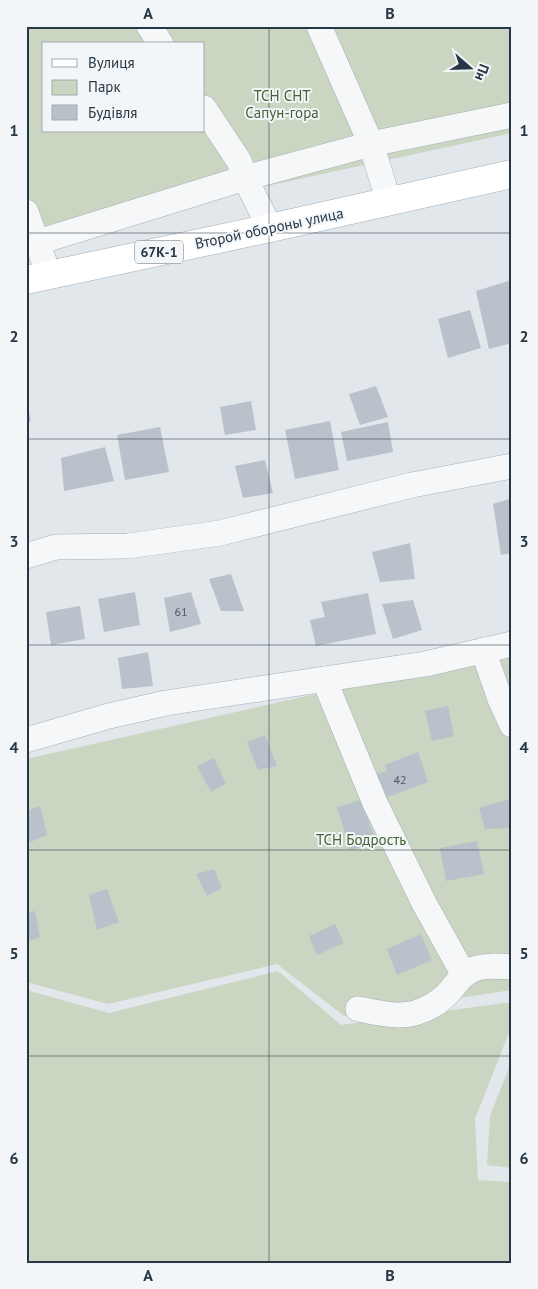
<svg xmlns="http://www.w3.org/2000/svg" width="538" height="1289" viewBox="0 0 538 1289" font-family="'PT Sans',sans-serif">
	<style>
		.green { fill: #cad6c2; fill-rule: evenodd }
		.building { fill: #b9c1ca }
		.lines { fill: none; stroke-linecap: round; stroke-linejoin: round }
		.minor-casing { stroke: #a6afb7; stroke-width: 26 }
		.major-casing { stroke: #a0adb8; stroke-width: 29 }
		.minor { stroke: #f5f7f9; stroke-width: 25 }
		.major { stroke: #fff; stroke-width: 28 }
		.grid { fill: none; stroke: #283745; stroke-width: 1; stroke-opacity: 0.55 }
		.labels { text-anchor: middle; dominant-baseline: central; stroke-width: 4; stroke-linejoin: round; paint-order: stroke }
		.number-label { font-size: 12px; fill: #4c5a66 }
		.shield { fill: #f2f6f8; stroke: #65707b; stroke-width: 1 }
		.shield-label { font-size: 14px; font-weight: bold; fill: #283745 }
		.park-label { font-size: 15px; fill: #436235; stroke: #f2f6f8 }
		.street-label { font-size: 15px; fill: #283745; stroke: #f2f6f8 }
		.neatline { fill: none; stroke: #283745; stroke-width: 2 }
		.grid-label { font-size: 16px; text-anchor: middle; font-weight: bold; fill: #283745 }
	</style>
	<rect width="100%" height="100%" fill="#e2e7ec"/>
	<g class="green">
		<path d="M26 26H512V133L26 238ZM44 44H204V131H44Z"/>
		<path d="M512 650V990L344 1016 277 964 108 1004 26 982V759Z"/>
		<path d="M278 971 341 1025 512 1002V1025L475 1119 478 1180 512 1182V1263H26V990L109 1013Z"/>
		<path d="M512 1060V1168L487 1165 490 1116Z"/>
	</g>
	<g class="building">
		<path d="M512 280V343L489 349 476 291Z"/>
		<path d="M470 310 481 348 448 358 438 319Z"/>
		<path d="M376 386 388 417 360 425 349 394Z"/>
		<path d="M26 399 31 421 26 422Z"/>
		<path d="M251 401 256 430 225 435 220 407Z"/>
		<path d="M330 421 339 470 295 479 285 430Z"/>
		<path d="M388 422 393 452 347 461 341 432Z"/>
		<path d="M160 427 169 472 125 480 117 435Z"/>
		<path d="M105 447 114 481 64 491 61 458Z"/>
		<path d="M265 460 273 493 243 498 235 466Z"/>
		<path d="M512 498V553L501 555 493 504Z"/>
		<path d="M410 543 415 579 380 582 372 552Z"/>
		<path d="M231 574 244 611H221L209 579Z"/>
		<path d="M135 592 140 625 104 632 98 599Z"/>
		<path d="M191 592 201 624 170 632 164 598Z"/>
		<path d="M368 593 376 634 316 646 310 620 325 617 321 602Z"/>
		<path d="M413 600 422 630 393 639 382 604Z"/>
		<path d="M80 606 85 639 51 645 46 612Z"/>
		<path d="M148 652 153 686 122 689 118 658Z"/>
		<path d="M448 706 454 736 432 741 425 711Z"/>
		<path d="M265 735 277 766 258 770 247 742Z"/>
		<path d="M418 752 428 782 380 800 372 776 387 771 385 765Z"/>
		<path d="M214 758 226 784 211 792 197 766Z"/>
		<path d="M509 799 512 807V828L485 829 479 808Z"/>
		<path d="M361 800 376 842 350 850 337 807Z"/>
		<path d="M40 806 47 835 30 842 26 833V811Z"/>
		<path d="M477 841 484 874 446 881 440 848Z"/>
		<path d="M214 869 222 888 207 896 196 874Z"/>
		<path d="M107 889 119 922 97 930 89 895Z"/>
		<path d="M35 911 40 937 26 942V913Z"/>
		<path d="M335 924 344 943 317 955 309 936Z"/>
		<path d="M421 934 432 960 397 975 387 949Z"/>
	</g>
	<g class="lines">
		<defs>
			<g id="minor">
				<path d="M149 26 161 44"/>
				<path d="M319 26 371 144 389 202"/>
				<path d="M204 108 239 161 245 178 270 228"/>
				<path d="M26 212 49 275"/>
				<path d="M38 242 245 178 371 144 512 115"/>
				<path d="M26 556 56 547 128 546 220 533 412 485 512 466"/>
				<path d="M483 650 500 699 512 725"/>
				<path d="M324 679 375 803 424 903 464 975"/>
				<path d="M26 740 109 716 166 703 425 664 512 644"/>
				<path d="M358 1009C376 1012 397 1018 415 1013 425 1010 435 1005 443 998 455 988 460 973 477 968 488 965 500 966 512 967"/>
			</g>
			<path id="major" d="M26 280 270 228 512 174"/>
		</defs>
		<use href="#minor" class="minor-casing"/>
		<use href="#major" class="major-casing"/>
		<use href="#minor" class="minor"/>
		<use href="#major" class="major"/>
	</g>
	<path class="grid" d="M269 26V1263M26 233H512M26 439H512M26 645H512M26 850H512M26 1056H512"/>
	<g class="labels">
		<g class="number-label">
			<text x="181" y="611">61</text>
			<text x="400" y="779">42</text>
		</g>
		<rect class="shield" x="135" y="240.5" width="48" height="23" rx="4"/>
		<g class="shield-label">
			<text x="159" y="252">67К-1</text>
		</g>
		<g class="park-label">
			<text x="282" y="95">ТСН СНТ<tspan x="282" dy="17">Сапун-гора</tspan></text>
			<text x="361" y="839">ТСН Бодрость</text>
		</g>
		<g class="street-label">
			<text transform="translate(269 228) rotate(-12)">Второй обороны улица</text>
		</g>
	</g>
	<rect width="538" height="1289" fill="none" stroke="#f2f6f8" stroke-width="55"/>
	<rect x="42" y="42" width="162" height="90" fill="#f2f6f8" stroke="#a1aab0"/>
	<rect x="52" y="59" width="25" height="8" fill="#ffffff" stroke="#a1aab0"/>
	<text x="88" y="68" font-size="15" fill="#283745">Вулиця</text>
	<rect x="52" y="80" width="25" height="15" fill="#cad6c2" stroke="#a1aab0"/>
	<text x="88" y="92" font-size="15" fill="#283745">Парк</text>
	<rect x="52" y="105" width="25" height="15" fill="#b9c1ca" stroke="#a1aab0"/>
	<text x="88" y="118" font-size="15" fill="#283745">Будівля</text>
	<g transform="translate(470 68) rotate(110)" stroke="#f2f6f8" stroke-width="4" paint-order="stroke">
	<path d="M0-4L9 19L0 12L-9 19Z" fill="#283745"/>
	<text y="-8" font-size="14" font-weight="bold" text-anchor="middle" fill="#283745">Пн</text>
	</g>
	<rect x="28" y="28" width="482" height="1234" class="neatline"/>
	<g class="grid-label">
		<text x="148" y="19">A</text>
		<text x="390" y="19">B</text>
		<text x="14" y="136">1</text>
		<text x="524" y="136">1</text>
		<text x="14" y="342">2</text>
		<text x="524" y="342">2</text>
		<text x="14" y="547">3</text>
		<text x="524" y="547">3</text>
		<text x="14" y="753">4</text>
		<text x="524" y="753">4</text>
		<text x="14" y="959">5</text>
		<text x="524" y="959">5</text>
		<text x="14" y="1164">6</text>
		<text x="524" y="1164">6</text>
		<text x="148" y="1281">A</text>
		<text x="390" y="1281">B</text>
	</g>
</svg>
